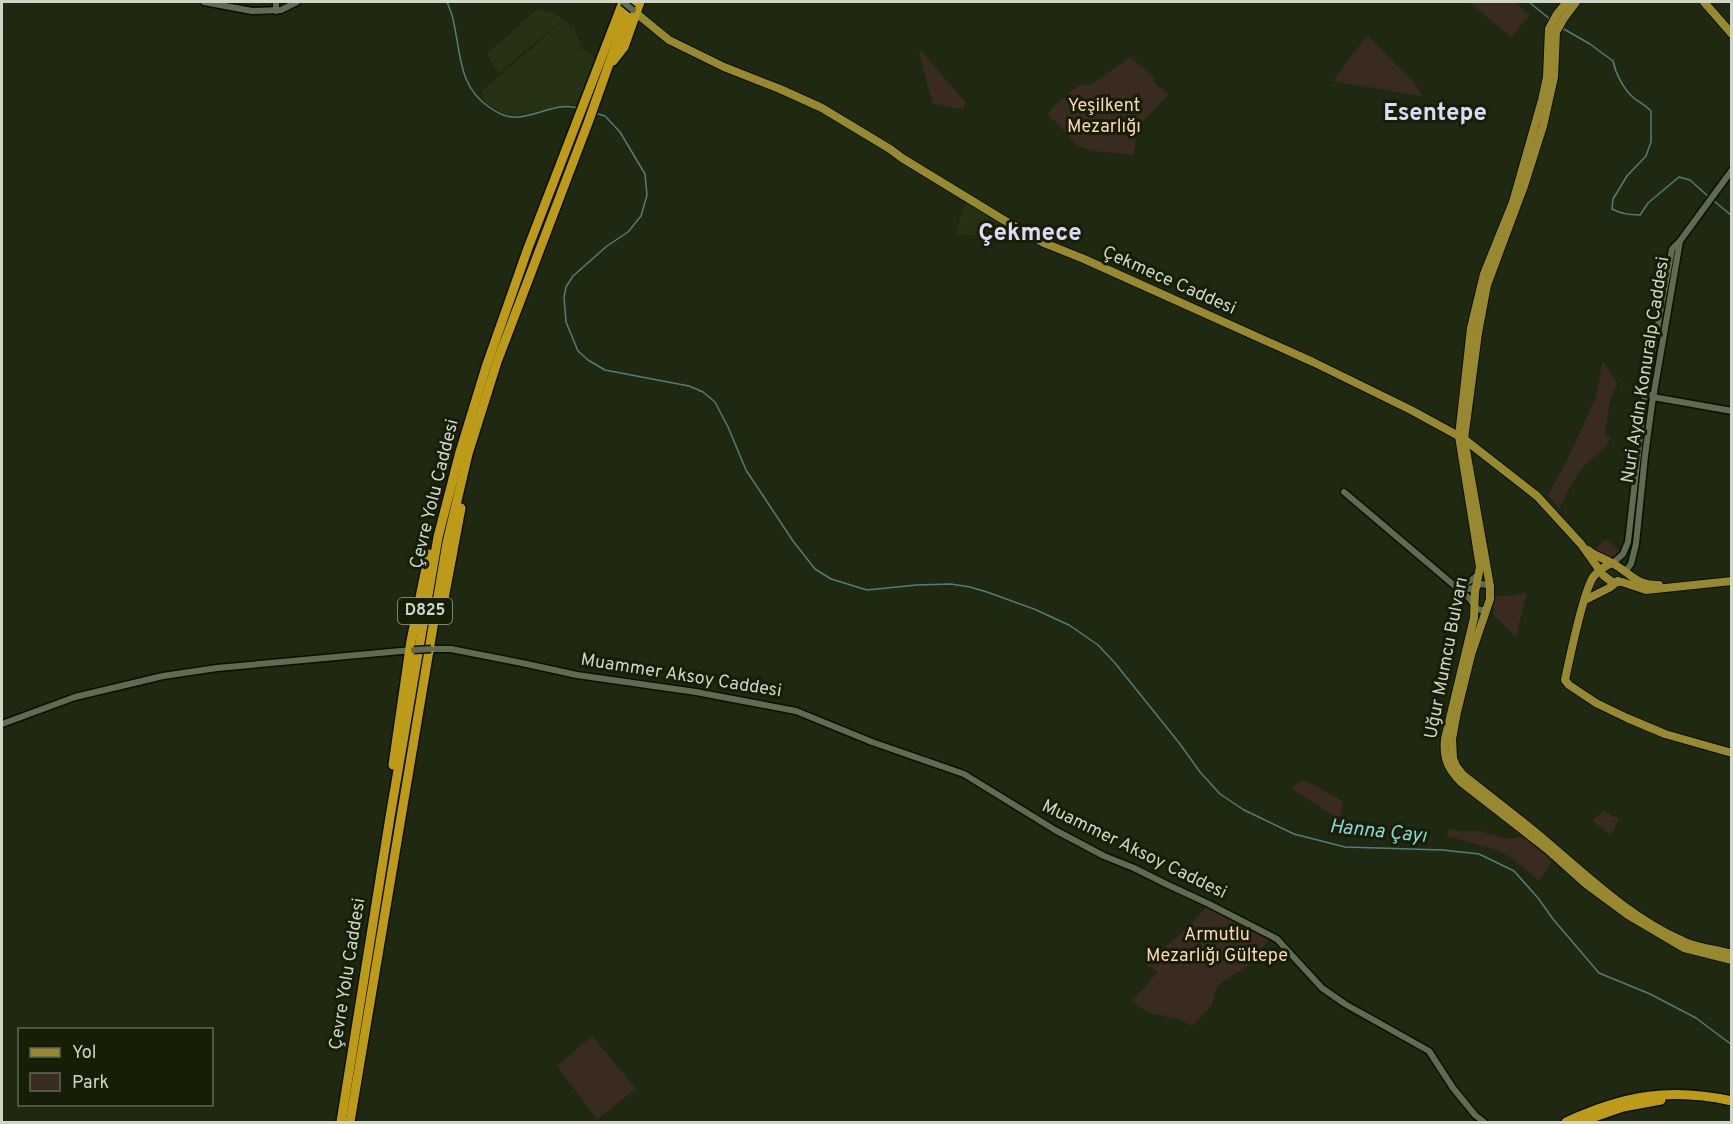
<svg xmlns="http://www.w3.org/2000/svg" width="1733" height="1124" viewBox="0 0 1733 1124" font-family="Overpass,sans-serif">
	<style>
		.built { fill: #273215 }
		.green { fill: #392b1f }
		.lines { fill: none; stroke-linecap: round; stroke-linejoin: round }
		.stream { stroke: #527d7b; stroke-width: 1.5 }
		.minor-casing { stroke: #091000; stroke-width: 9 }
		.major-casing { stroke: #091000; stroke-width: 10 }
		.highway-casing { stroke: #091000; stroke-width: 12 }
		.minor { stroke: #616b52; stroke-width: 6 }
		.major { stroke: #98882f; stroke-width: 8 }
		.highway { stroke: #bd9b18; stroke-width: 9 }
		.minor-bridge-casing { stroke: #091000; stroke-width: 9; stroke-linecap: butt }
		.minor-bridge { stroke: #616b52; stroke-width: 6 }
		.labels { text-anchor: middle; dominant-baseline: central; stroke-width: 6; stroke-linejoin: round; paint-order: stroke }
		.shield { fill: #161e08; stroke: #989e8e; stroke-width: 1.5 }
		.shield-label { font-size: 16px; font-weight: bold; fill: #cfd5c7 }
		.park-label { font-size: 18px; fill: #fed5b6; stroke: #161e08 }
		.street-label { font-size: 18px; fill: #cfd5c7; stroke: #161e08 }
		.water-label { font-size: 20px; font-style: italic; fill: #8ad8d5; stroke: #161e08 }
		.district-label { font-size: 24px; font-weight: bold; fill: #e0daf8; stroke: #161e08 }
	</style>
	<rect width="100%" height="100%" fill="#1f2811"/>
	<g class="built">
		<path d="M537 9 554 13 564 19 498 73 487 54Z"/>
		<path d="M564 20 574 27 582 48 598 61 581 107 572 104 518 115 503 113 486 103 481 92Z"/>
		<path d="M967 198 1000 219 994 237 955 234Z"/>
	</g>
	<g class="green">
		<path d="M1469 2H1514L1530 15 1511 37Z"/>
		<path d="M1368 36 1415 84 1422 96 1333 81 1365 38Z"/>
		<path d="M921 51 966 103 963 109C953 110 943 104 933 104 928 86 923 69 919 52Z"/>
		<path d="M1130 57 1153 76 1155 84 1169 94 1137 127 1134 155 1095 151 1079 147 1048 114 1056 104 1079 85 1092 84Z"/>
		<path d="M1603 361 1618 384 1610 399 1605 436 1611 437C1606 452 1591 457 1581 469 1573 481 1566 495 1560 508L1548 495 1569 457 1595 399Z"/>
		<path d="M1606 539 1621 552C1612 560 1603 557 1594 550Z"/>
		<path d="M1527 593 1516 637 1493 614 1495 597Z"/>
		<path d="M1304 780 1343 801 1340 818 1328 812 1291 788Z"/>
		<path d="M1603 811 1619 819 1611 835 1592 821Z"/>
		<path d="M1449 828 1458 831H1480L1506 839 1523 837 1552 861 1539 881 1513 859 1497 850 1447 836Z"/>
		<path d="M1209 904 1271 937 1247 966 1217 986 1212 1005 1192 1026 1180 1020 1146 1012 1132 1001 1158 972 1145 964C1169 943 1190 928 1209 904Z"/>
		<path d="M592 1036 636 1089 597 1119 557 1066Z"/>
	</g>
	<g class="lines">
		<g class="stream">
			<path d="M447 2C450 9 453 16 454 24 461 55 459 87 489 107 499 114 507 118 519 117 539 115 559 102 578 108"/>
			<path d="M1529 2 1551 20"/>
			<path d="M1562 28 1590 44 1613 61C1616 75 1624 90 1635 99 1641 103 1646 106 1651 111V142L1646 156 1627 176 1613 199 1612 209C1622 214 1629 215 1640 215L1648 203 1679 177 1690 180 1710 198"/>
			<path d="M595 113 605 116 620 132 645 174 647 195 641 216 628 232 607 246 573 276 566 287 564 297 566 322 578 351 588 360 605 370 689 386 703 392 715 402 728 427 746 470 793 541 815 569 831 579 867 590 917 585 951 584 970 587 987 592 1034 609 1069 625 1098 645 1115 663 1180 744 1200 772 1220 794 1244 810 1294 834 1345 847 1443 850 1479 854 1514 871 1538 898 1553 919 1599 973 1650 994 1696 1018 1732 1045"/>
			<path d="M1714 201 1732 216"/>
		</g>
		<defs>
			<g id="minor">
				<path d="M204 2 252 11 281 10 297 2"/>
				<path d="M276 2V11"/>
				<path d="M1651 395 1653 397 1732 411"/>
				<path d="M1344 492 1469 598 1477 609 1486 611"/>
				<path d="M1613 563 1623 554 1628 542 1645 393 1672 249 1680 241 1732 170"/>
				<path d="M1625 572 1631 564 1636 544 1645 456 1652 404 1680 241"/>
				<path d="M1454 584C1464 584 1472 582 1479 573"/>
				<path d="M1457 586 1469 589 1482 584 1490 586"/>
				<path d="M431 649H451L522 663 577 675 696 692 796 711 872 742 964 774 1055 830 1104 856 1134 868 1166 884 1209 904 1277 939 1322 988 1345 1004 1429 1051 1453 1088 1475 1115 1484 1122"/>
				<path d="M2 724 75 697 163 676 217 668 412 650"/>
			</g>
			<g id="major">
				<path d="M1567 2 1557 14 1549 29 1547 77 1542 100 1513 202 1484 274 1471 328 1459 436 1480 567 1475 592 1474 618 1445 739C1443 758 1448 769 1461 782L1547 849 1586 884 1628 915 1684 948 1732 960"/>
				<path d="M1576 2 1564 18 1556 32 1554 77 1543 126 1524 186 1487 285 1478 333 1464 439 1490 586V599L1471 655 1457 712 1452 739 1453 758 1456 766 1463 775C1491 797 1519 818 1546 841 1587 876 1632 919 1683 941 1698 948 1715 949 1732 954"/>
				<path d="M1704 2 1732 34"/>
				<path d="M636 13 669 40 724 67 780 89 822 108 890 149 902 158 1002 219 1044 243 1084 259 1313 362 1411 410 1464 439 1537 496 1581 544 1603 575 1612 582H1622L1646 590 1732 581"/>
				<path d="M1588 550C1595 556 1603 558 1610 562 1629 571 1635 586 1659 585"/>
				<path d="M1613 563C1606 565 1598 571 1594 576 1584 588 1569 661 1565 680L1569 685 1596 703 1627 718 1665 734 1732 753"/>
				<path d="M1585 600 1609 588 1618 581"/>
			</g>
			<g id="highway">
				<path d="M613 61 624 47 640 2"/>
				<path d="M443 604 461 508"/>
				<path d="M393 765 411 641 429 554"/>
				<path d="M341 1122 390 817 438 537 460 452 486 367 528 248 623 2"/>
				<path d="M350 1122 447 543 468 454 497 362 588 123 631 2"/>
				<path d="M1566 1122C1623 1096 1669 1087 1732 1101"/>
				<path d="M1580 1122 1623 1107 1661 1100"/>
			</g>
		</defs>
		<use href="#minor" class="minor-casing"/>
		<use href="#major" class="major-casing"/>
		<use href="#highway" class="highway-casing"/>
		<use href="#minor" class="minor"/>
		<use href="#major" class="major"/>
		<use href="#highway" class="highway"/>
		<defs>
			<g id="minor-bridge">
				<path d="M623 2 633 10"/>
				<path d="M414 650 431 649"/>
			</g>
		</defs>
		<use href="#minor-bridge" class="minor-bridge-casing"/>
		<use href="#minor-bridge" class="minor-bridge"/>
	</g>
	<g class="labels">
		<rect class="shield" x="398" y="598" width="54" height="26" rx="4.5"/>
		<g class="shield-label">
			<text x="425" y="611">D825</text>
		</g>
		<g class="park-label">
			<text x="1104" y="106">Yeşilkent<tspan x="1104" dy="21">Mezarlığı</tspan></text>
			<text x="1217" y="935">Armutlu<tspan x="1217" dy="21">Mezarlığı Gültepe</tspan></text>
		</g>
		<g class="street-label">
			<text transform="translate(1169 281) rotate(24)">Çekmece Caddesi</text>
			<text transform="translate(1646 370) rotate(-81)">Nuri Aydın Konuralp Caddesi</text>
			<text transform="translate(435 494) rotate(-76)">Çevre Yolu Caddesi</text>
			<text transform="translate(1447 658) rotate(-79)">Uğur Mumcu Bulvarı</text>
			<text transform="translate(681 676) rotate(9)">Muammer Aksoy Caddesi</text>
			<text transform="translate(1134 850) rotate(26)">Muammer Aksoy Caddesi</text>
			<text transform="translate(348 974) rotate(-81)">Çevre Yolu Caddesi</text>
		</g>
		<g class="water-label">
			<text transform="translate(1378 832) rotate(6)">Hanna Çayı</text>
		</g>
		<g class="district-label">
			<text x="1435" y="114">Esentepe</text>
			<text x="1030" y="234">Çekmece</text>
		</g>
	</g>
	<rect width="1733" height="1124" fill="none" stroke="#cfd5c7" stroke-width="6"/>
	<rect x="18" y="1028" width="195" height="78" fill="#161e08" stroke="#606754" stroke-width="1.5"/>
	<rect x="30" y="1048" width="30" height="9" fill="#98882f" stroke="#606754" stroke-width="1.5"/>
	<text x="72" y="1058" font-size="18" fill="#cfd5c7">Yol</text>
	<rect x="30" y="1073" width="30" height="18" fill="#392b1f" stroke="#606754" stroke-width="1.5"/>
	<text x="72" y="1088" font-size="18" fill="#cfd5c7">Park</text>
</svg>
